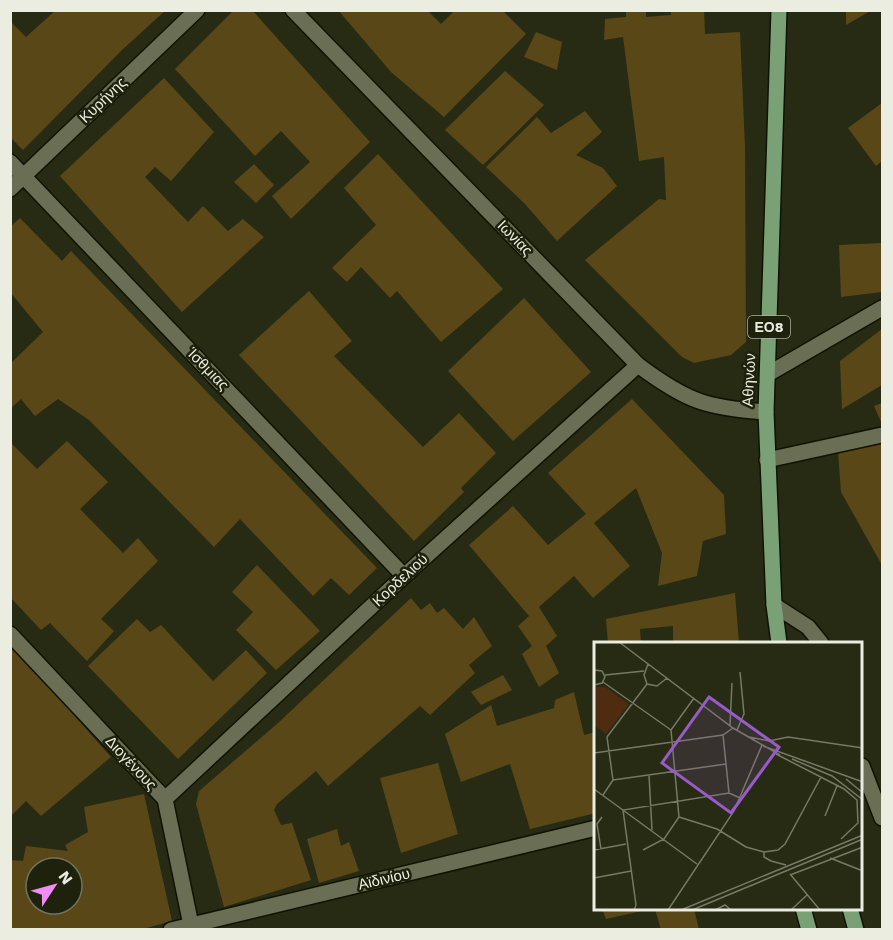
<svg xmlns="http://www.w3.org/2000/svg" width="893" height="940" viewBox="0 0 893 940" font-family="'Work Sans',sans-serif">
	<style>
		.building { fill: #5a4718; fill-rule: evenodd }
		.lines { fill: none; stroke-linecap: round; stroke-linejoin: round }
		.street-casing { stroke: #101301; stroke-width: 18 }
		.secondary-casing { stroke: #101301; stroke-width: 18 }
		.primary-casing { stroke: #101301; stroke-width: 18 }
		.street { stroke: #696e55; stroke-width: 15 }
		.secondary { stroke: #696e55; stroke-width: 15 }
		.primary { stroke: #7aa076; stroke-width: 15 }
		.labels { text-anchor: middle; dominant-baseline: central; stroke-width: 5; stroke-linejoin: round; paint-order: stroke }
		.shield { fill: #1e210b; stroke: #adb09f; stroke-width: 1.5 }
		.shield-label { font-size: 14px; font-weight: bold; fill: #eaeddf }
		.street-label { font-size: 15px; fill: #eaeddf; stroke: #1e210b }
		.inset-road { fill: none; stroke: #757965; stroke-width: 1.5 }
		.view { fill: #975cc7; fill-opacity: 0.15; stroke: #975cc7; stroke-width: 3 }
		.inset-edge { fill: none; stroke: #eaeddf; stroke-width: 3 }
	</style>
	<rect width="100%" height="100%" fill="#272b14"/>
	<g class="building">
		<path d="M56 10H166L122 50 23 150 10 137V21L26 37Z"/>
		<path d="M234 10H252L370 142 291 219 272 196 310 162 281 131 255 156 175 69Z"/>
		<path d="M338 10H427L441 24 455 10H502L526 34 444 117 391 72Z"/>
		<path d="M626 10H646V17L671 15V10H704L705 34 740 32 745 147 746 342 731 355 694 363 682 357 585 260 659 199 666 200 664 157 639 161 623 37 604 40 605 19 626 17Z"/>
		<path d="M846 10H872L846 25Z"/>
		<path d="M536 32 562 42 557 70 524 57Z"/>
		<path d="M505 71 544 105 483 165 445 130Z"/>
		<path d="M164 78 214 132 171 181 155 167 145 177 188 222 203 206 228 231 243 219 264 237 182 312 60 176Z"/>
		<path d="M882 103V161L876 166 848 128Z"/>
		<path d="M585 111 602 132 576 155 603 168 617 186 557 241 525 204 486 167 537 117 551 133Z"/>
		<path d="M378 154 503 289 441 342 397 291 390 298 361 267 347 282 332 268 376 225 344 188Z"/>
		<path d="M254 164 274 185 256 203 234 182Z"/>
		<path d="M20 218 62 261 71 251 377 568 349 595 331 578 313 596 240 519 214 547 89 420 58 399 35 416 21 399 10 409V364L43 332 10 292V227Z"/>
		<path d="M882 243V292L841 297 839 245Z"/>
		<path d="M309 291 352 341 334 356 423 447 459 413 496 453 461 488 464 492 414 541 239 355Z"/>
		<path d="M524 298 591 372 513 441 448 371Z"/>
		<path d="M882 329V385L842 409 840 361Z"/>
		<path d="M632 399 724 495 726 534 703 541 697 576 658 586 662 553 636 488 594 523 630 566 593 598 574 576 539 607 557 636 546 646 559 673 539 687 522 654 532 646 518 626 529 616 469 545 513 506 548 545 586 514 548 473Z"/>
		<path d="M882 403V424L874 406Z"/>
		<path d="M67 441 108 482 80 509 123 553 138 538 158 561 101 619 114 631 87 661 50 623 41 630 10 597V442L37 469Z"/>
		<path d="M882 443V565L841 492 838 452Z"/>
		<path d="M257 565 320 631 276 670 236 630 253 612 232 592Z"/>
		<path d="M735 593 739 643H673V626L640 629 641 643H608L606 619Z"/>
		<path d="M411 598 421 610 430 603 437 613 444 608 463 629 474 617 492 646 469 665 475 673 430 715 420 706 328 786 316 771 277 804 274 810 281 825 292 823 311 880 224 907 196 804 199 791 278 723Z"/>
		<path d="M137 619 150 632 161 625 213 681 246 650 267 673 178 759 88 666Z"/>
		<path d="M10 643 111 757 41 816 26 801 10 817Z"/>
		<path d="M503 675 512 690 481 705 471 692Z"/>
		<path d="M574 692 584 735 596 732V813L530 829 510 764 461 782 445 734 491 705 497 726 554 708 555 700Z"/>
		<path d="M438 763 458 834 401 853 380 778Z"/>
		<path d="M144 794 172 921 139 930H10V860L23 861 26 846 68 851 65 845 88 832 84 807ZM36 868H72V904H36Z"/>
		<path d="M337 829 341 846 349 842 359 871 319 883 307 839Z"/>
		<path d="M602 909H651L606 919Z"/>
		<path d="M655 909H694L699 930H661Z"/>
	</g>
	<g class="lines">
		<defs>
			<g id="street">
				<path d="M10 162 404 576"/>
				<path d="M10 189 197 10"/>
				<path d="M768 374 882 308"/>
				<path d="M767 460 882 435"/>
				<path d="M774 605 808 627 821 643"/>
				<path d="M10 634 165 799 191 925"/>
				<path d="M862 766 882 818"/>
				<path d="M165 799 404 576 638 365"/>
			</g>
			<g id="secondary">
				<path d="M293 10 638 365C686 401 706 408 766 412"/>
				<path d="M171 930 596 828"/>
			</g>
			<g id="primary">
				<path d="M779 10 766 412 774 605 779 643"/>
				<path d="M803 908 809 930"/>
				<path d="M850 908 856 930"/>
			</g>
		</defs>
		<use href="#street" class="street-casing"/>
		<use href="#secondary" class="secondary-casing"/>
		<use href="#primary" class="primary-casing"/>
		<use href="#street" class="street"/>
		<use href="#secondary" class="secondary"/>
		<use href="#primary" class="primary"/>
	</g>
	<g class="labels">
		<rect class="shield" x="748" y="316" width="42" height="22" rx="4.5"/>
		<g class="shield-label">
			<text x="769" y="327">ΕΟ8</text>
		</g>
		<g class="street-label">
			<text transform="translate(103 100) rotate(-44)">Κυρήνης</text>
			<text transform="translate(515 238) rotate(46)">Ιωνίας</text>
			<text transform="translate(208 369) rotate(46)">Ίσθμιας</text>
			<text transform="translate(749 380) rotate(-87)">Αθηνών</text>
			<text transform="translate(400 580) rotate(-43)">Κορδελιού</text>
			<text transform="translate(131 763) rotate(47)">Διογένους</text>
			<text transform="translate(384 879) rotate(-13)">Αϊδινίου</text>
		</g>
	</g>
	<g transform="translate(594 642)">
		<rect width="268" height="268" fill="#272b14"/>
		<path d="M0 45H11L35 62 12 92 0 83Z" fill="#4f2b0f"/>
		<path class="inset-road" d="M25 0 139 86 186 113M54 22 50 33 53 42 63 44 73 36M0 28 8 29 11 35 8 41 0 43M11 33 50 29M9 40 77 88M136 83 138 41M143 88 150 72 146 30M129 93 135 151M13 95 53 42M155 95 175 99 194 95 269 106M169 104 269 140M0 111 129 93 139 86M182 112 250 147 263 158 264 181 247 197M198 117 238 134 269 158M55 133 58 188M252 137 269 151M19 138 132 122M0 147 103 222M9 153 19 138 13 95M231 174 243 144M85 175 123 187 152 205 170 210V215L177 219 192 223M7 207 3 182 8 175M0 208 32 202M49 208 70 197 85 175 77 88 100 56M170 210 184 208 191 202 227 135M236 216 269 229M196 232 226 268M196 233 269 205M0 236 37 229M40 268 42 263 29 168 135 151 146 156M74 268 140 169 168 103M87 268 269 193M98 268 269 197M121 268 131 263 137 268M197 268 213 253"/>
		<path class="view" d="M115 55 185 105 137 171 68 121Z"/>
		<rect width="268" height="268" class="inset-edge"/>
	</g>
	<rect width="893" height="940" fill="none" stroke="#eaeddf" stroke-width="24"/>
	<g transform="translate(54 886) rotate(54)"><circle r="28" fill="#1e210b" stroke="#707360" stroke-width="1.5"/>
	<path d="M0-4.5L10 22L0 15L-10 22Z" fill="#ee8cf8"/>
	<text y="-9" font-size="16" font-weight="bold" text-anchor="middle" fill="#eaeddf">N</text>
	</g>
</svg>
